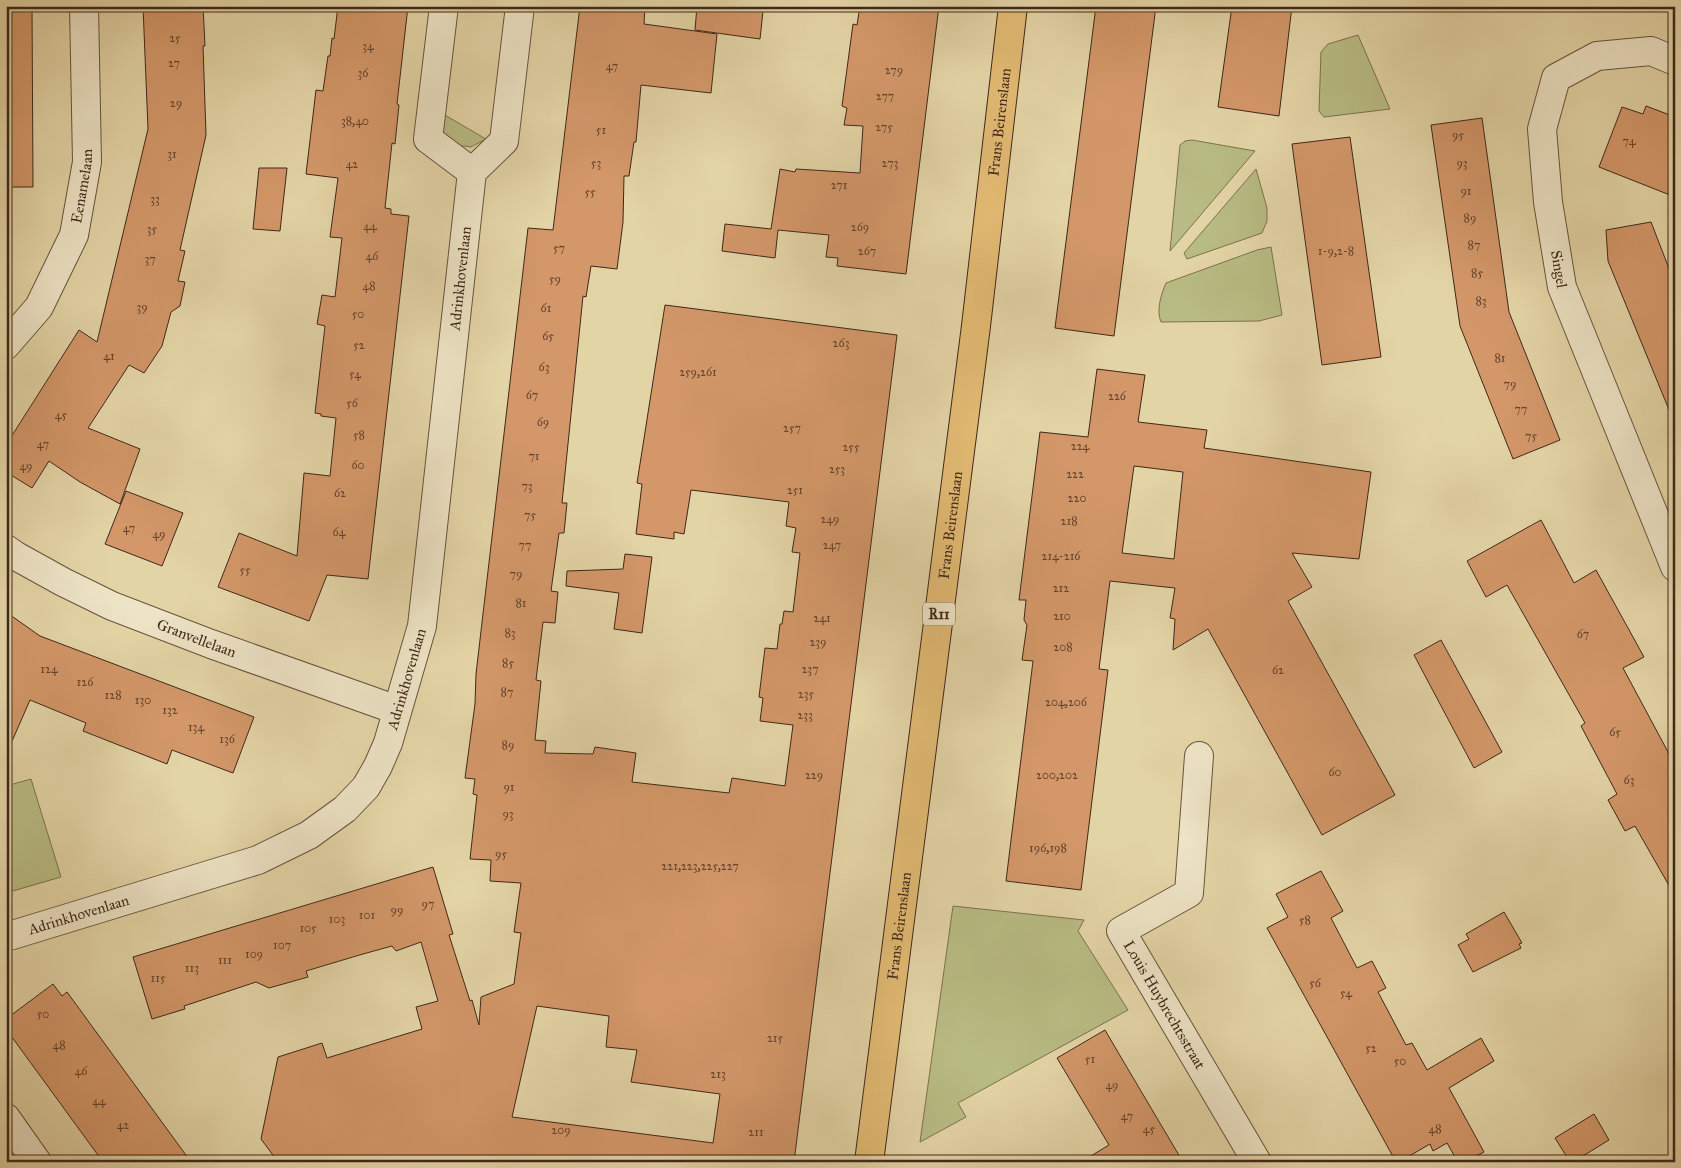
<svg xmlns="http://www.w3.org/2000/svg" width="1681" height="1168" viewBox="0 0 1681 1168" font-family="'IM FELL Great Primer',serif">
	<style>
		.green { fill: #b8bb83; stroke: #7c724e }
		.building { fill: #d39769; stroke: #3f281a; fill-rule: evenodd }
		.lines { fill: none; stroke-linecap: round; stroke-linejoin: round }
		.minor-casing { stroke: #68533d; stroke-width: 30 }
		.primary-casing { stroke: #3f281a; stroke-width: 30 }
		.minor { stroke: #ede3c5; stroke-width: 28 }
		.primary { stroke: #e2ba73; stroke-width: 28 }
		.labels { text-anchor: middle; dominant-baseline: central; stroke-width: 4; stroke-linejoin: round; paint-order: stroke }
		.number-label { font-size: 12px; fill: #64442e }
		.shield { fill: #ede3c5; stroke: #73604d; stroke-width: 1 }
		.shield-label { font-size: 14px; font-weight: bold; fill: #3f281a }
		.street-label { font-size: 15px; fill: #3f281a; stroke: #ede3c5 }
	</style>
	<rect width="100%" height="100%" fill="#e3d4a6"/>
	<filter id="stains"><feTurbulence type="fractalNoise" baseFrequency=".004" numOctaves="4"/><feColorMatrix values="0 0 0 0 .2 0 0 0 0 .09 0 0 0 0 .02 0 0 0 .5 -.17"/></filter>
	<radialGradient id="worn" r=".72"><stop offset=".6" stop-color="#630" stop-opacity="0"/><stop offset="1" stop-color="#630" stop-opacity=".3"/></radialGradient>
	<g class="green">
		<path d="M1358 35 1390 109 1324 117 1319 111 1321 52 1328 44Z"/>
		<path d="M443 114 486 139 471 147 450 144 440 129Z"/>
		<path d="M1192 140 1255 151 1170 251 1180 145 1185 141Z"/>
		<path d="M1256 169 1267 208V221L1262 233 1187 259 1184 253Z"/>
		<path d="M1271 247 1282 315 1259 321 1161 322C1156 311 1161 294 1166 283L1257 250Z"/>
		<path d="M31 779 61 877 6 893V786Z"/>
		<path d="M953 906 1084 920 1078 931 1128 1010 958 1103 966 1117 920 1142Z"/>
	</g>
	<g class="building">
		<path d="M6 6H32L33 187H6Z"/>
		<path d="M143 6H203L205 46H203L206 135 180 250 185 251 178 281 185 282 180 306 171 312 162 346 144 373 129 365 88 428 140 449 120 504 80 482 49 461 32 488 6 472V445L79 330 97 342 148 129Z"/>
		<path d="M338 6H408L397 104 399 105 395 144 392 143 385 208 391 209V214L409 216 368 579 327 575 309 621 218 587 239 533 297 556 304 473 330 476 336 418 321 416V414L315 413 325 326 317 324 322 295 335 297 342 238 330 237 338 178 306 174 316 90 323 91 328 56H330L332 38 334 39Z"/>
		<path d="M580 6H645L644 24 717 34 711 93 641 85 636 142H634L629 176H624L623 222 617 269 591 266 586 297 583 296 562 503H567L564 533H559L551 591 558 592 555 623 543 622 536 680 541 681 535 740 546 741 545 753 593 754 595 747 636 753 632 782 729 793 732 778 785 786 793 725 760 721 763 698 759 697 765 648 777 649 780 624H782L784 611 793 612 800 553 792 552 796 528 786 526 789 502 691 490 684 534 674 532V539L636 534 642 484 637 483 665 305 897 335 794 1162H278L261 1139 278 1057 322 1043 327 1058 422 1029 416 1007 438 1001 421 942 396 951 392 946 363 954 306 971 308 977 269 988 256 982 184 1006 185 1009 152 1019 133 957 433 867 453 934 449 935 470 1001 472 1000 479 1025 481 997 514 984 521 933 514 932 521 883 490 881 491 860 470 859 477 795 473 794 475 779 465 778 475 704 476 674 528 228 553 230ZM537 1006 609 1016 606 1047 637 1050 631 1082 720 1094 713 1143 512 1117Z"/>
		<path d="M697 6H734L763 11 760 39 695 30Z"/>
		<path d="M860 6H939L906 274 837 266 838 258 826 257 829 235 778 230 775 258 722 251 725 224 771 229 780 169 795 172 796 169 860 173 863 126 844 125 847 108 842 106 853 24 857 25Z"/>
		<path d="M1096 6H1156L1114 336 1055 328Z"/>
		<path d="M1232 6H1292L1279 116 1218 107Z"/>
		<path d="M1646 106 1675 117V197L1599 167 1622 107 1643 114Z"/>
		<path d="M1482 118 1509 312 1560 440 1513 459 1460 326 1431 125Z"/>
		<path d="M1350 137 1381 357 1322 365 1292 144Z"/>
		<path d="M259 168H287L280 231 253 229Z"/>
		<path d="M1651 222 1675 284 1674 422 1608 261 1606 230Z"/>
		<path d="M1097 369 1145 375 1138 422 1207 430 1204 448 1371 472 1359 559 1292 553 1312 587 1288 601 1395 795 1322 835 1208 629 1173 650 1175 619 1170 618 1175 588 1110 581 1099 669 1108 670 1081 890 1006 881 1033 661 1022 660 1027 625 1024 620 1026 600H1019L1040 432 1088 437ZM1134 466 1183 472 1174 559 1122 553Z"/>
		<path d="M126 491 183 513 162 566 105 544Z"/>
		<path d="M1541 520 1574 583 1596 570 1644 657 1623 668 1675 765V896L1635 826 1625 831 1608 800 1617 794 1581 726 1585 723 1507 585 1486 597 1467 561Z"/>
		<path d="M625 554 652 557 642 633 614 629 619 593 566 586 567 571 623 569Z"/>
		<path d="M6 612 40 636 254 717 233 773 172 750 167 764 83 731 86 723 30 700 6 755Z"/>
		<path d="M1441 640 1502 752 1474 768 1414 655Z"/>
		<path d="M1321 871 1343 911 1331 918 1357 968 1372 961 1386 988 1378 992 1406 1045 1412 1043 1427 1070 1481 1038 1494 1061 1449 1088 1484 1152 1465 1162H1458L1447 1143 1433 1151 1430 1144 1399 1162H1396L1267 928 1288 917 1276 894Z"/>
		<path d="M1504 912 1522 943 1519 944 1521 948 1473 972 1458 945 1469 939 1466 934Z"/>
		<path d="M53 984 62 996 67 992 191 1162H103L6 1029V1019Z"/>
		<path d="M1105 1030 1122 1059 1183 1162H1081L1109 1145 1057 1058Z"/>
		<path d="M1594 1114 1609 1140 1573 1162H1570L1555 1138Z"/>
	</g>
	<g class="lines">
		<defs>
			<g id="minor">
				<path d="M444 6 428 139 472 172"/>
				<path id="s1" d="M1675 61 1651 51 1597 56 1556 78 1542 129 1548 202 1562 287 1675 567"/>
				<path id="s2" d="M6 345 39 307 74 235 87 162 84 6"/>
				<path id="s3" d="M6 549 16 556 63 582 112 606 211 644 397 710"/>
				<path id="s4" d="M1199 756 1189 893 1121 931 1257 1162"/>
				<path id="s5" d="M6 937 258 860 309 835 345 809 366 787 378 766 388 743 422 626 472 172 504 141 520 6"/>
				<path d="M6 1118 37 1162"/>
			</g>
			<g id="primary">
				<path id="s6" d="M869 1162 976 326 1013 6"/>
			</g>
		</defs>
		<use href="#minor" class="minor-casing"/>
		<use href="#primary" class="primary-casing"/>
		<use href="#minor" class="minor"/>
		<use href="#primary" class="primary"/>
	</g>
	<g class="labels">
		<g class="number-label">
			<text x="175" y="38">25</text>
			<text x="368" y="46">34</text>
			<text x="174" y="63">27</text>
			<text x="612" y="66">47</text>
			<text x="894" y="70">279</text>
			<text x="363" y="73">36</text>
			<text x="885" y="96">277</text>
			<text x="176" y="103">29</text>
			<text x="355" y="121">38,40</text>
			<text x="884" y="127">275</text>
			<text x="601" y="130">51</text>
			<text x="1458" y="135">95</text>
			<text x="1629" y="141">74</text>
			<text x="172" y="154">31</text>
			<text x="596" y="163">53</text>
			<text x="890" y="163">273</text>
			<text x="1462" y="163">93</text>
			<text x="352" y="164">42</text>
			<text x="839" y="185">271</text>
			<text x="1466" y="191">91</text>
			<text x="590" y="192">55</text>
			<text x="155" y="199">33</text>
			<text x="1470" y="218">89</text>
			<text x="370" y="226">44</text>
			<text x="860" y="227">269</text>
			<text x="152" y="229">35</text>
			<text x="1474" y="245">87</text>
			<text x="559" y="248">57</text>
			<text x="867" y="251">267</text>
			<text x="1336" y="251">1-9,2-8</text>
			<text x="372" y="256">46</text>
			<text x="150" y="259">37</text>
			<text x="1477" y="273">85</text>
			<text x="555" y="279">59</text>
			<text x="369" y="286">48</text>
			<text x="1481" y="301">83</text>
			<text x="142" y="307">39</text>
			<text x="546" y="308">61</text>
			<text x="358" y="314">50</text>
			<text x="548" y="336">65</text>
			<text x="841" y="343">263</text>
			<text x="359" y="345">52</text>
			<text x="109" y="356">41</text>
			<text x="1500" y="358">81</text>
			<text x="544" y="367">63</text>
			<text x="698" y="372">259,261</text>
			<text x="355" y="374">54</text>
			<text x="1510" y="384">79</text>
			<text x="532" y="395">67</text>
			<text x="1117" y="396">226</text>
			<text x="352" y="403">56</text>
			<text x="1521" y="409">77</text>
			<text x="61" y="415">45</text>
			<text x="543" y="422">69</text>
			<text x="792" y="428">257</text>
			<text x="359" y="435">58</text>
			<text x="1531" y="436">75</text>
			<text x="43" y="444">47</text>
			<text x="1080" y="446">224</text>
			<text x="851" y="447">255</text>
			<text x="534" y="456">71</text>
			<text x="358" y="465">60</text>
			<text x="26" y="466">49</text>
			<text x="837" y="469">253</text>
			<text x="1075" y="474">222</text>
			<text x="527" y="486">73</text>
			<text x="795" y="490">251</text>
			<text x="340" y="493">62</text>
			<text x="1077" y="498">220</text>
			<text x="530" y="515">75</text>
			<text x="830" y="519">249</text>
			<text x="1069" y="521">218</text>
			<text x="129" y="528">47</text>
			<text x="339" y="532">64</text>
			<text x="159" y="534">49</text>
			<text x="525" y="545">77</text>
			<text x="832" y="545">247</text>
			<text x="1061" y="556">214-216</text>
			<text x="245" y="570">55</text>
			<text x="516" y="574">79</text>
			<text x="1061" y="588">212</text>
			<text x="521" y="603">81</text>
			<text x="1062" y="616">210</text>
			<text x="822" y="618">241</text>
			<text x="510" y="633">83</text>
			<text x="1583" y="634">67</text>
			<text x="818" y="642">239</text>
			<text x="1063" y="647">208</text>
			<text x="508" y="663">85</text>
			<text x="49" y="669">124</text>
			<text x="810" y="669">237</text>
			<text x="1278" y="670">62</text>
			<text x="85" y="682">126</text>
			<text x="507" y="692">87</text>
			<text x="806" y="694">235</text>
			<text x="113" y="695">128</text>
			<text x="143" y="700">130</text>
			<text x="1066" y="702">204,206</text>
			<text x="170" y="710">132</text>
			<text x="805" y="715">233</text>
			<text x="196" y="727">134</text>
			<text x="1615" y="732">65</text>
			<text x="227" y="739">136</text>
			<text x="508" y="745">89</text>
			<text x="1335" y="772">60</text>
			<text x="814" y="775">229</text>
			<text x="1057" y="775">200,202</text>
			<text x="1629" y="780">63</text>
			<text x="509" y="787">91</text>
			<text x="508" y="814">93</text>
			<text x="1048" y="848">196,198</text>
			<text x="501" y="854">95</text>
			<text x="700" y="866">221,223,225,227</text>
			<text x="428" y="904">97</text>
			<text x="397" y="910">99</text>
			<text x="367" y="915">101</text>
			<text x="337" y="919">103</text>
			<text x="1305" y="920">58</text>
			<text x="308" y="928">105</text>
			<text x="282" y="945">107</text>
			<text x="254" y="954">109</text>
			<text x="225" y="960">111</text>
			<text x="192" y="968">113</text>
			<text x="158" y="978">115</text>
			<text x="1315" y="983">56</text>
			<text x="1346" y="993">54</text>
			<text x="43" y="1014">50</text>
			<text x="775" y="1038">215</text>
			<text x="59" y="1045">48</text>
			<text x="1371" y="1048">52</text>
			<text x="1090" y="1059">51</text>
			<text x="1400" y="1061">50</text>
			<text x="81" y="1071">46</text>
			<text x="718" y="1074">213</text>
			<text x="1112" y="1085">49</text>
			<text x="99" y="1101">44</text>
			<text x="1127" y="1116">47</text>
			<text x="123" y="1125">42</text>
			<text x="1149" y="1129">45</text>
			<text x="1435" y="1129">48</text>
			<text x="561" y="1130">209</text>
			<text x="756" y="1132">211</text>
		</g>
		<rect class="shield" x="923" y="602.5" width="32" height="23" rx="4"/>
		<g class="shield-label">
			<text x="939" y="614">R11</text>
		</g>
		<g class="street-label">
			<text stroke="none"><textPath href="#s6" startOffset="1048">Frans Beirenslaan</textPath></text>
			<text stroke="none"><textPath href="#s2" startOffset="180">Eenamelaan</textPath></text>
			<text stroke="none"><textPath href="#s1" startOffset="321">Singel</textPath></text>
			<text stroke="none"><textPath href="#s5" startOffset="916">Adrinkhovenlaan</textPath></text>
			<text stroke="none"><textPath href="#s6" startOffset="642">Frans Beirenslaan</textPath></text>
			<text stroke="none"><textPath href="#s3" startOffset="211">Granvellelaan</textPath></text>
			<text stroke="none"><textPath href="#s5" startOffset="511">Adrinkhovenlaan</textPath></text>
			<text stroke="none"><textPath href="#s5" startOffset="76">Adrinkhovenlaan</textPath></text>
			<text stroke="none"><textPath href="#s6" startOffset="238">Frans Beirenslaan</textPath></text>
			<text stroke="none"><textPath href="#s4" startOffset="301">Louis Huybrechtsstraat</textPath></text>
		</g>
	</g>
	<rect width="1681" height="1168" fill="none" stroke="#e3d4a6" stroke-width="25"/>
	<rect x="8" y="8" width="1666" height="1153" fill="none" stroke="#3f281a" stroke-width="2.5"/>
	<rect x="12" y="12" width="1656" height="1143" fill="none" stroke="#3f281a"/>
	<rect width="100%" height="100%" filter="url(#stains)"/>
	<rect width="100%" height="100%" fill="url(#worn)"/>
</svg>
